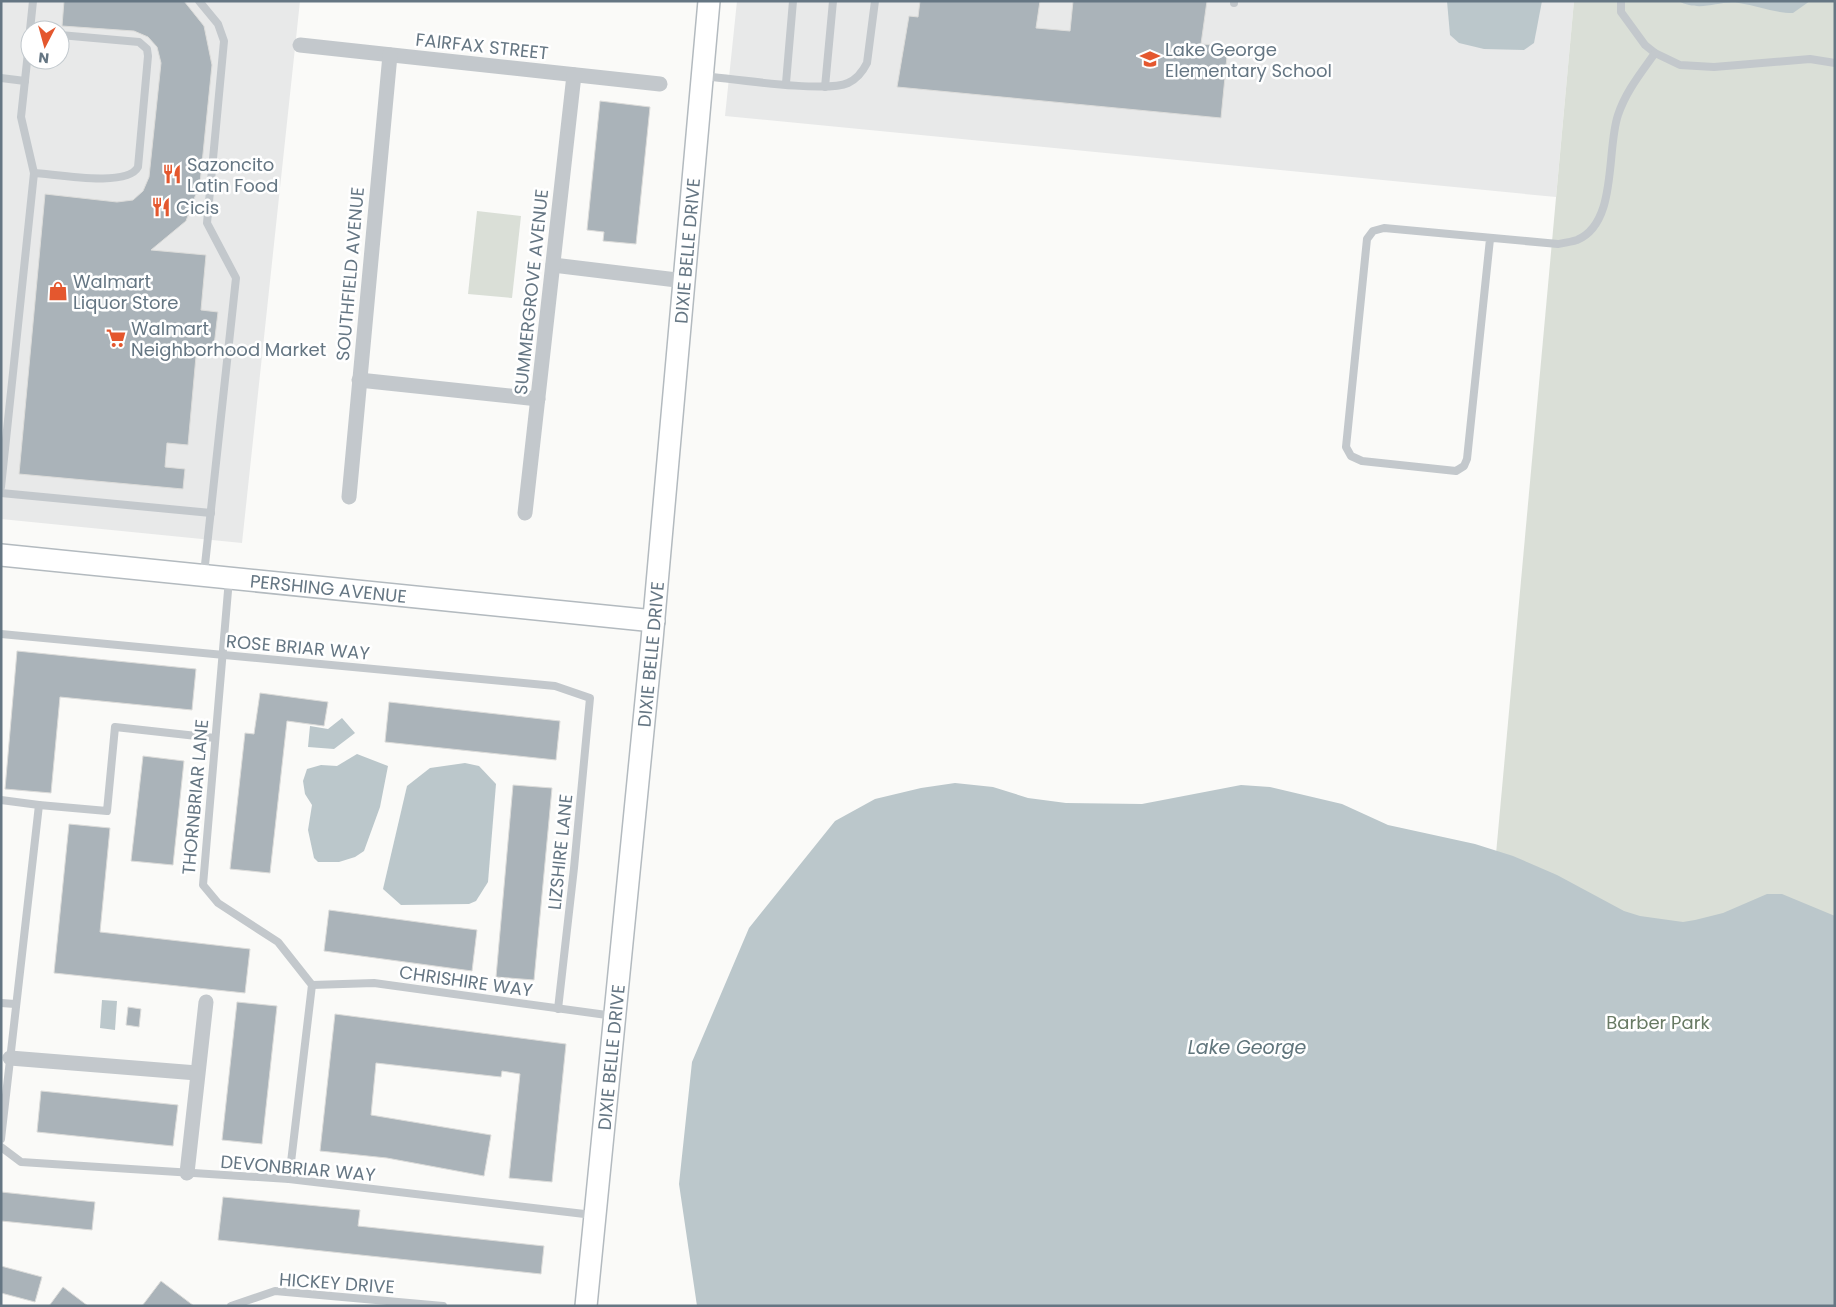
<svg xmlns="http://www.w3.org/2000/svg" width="1836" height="1307" viewBox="0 0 1836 1307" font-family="Poppins,sans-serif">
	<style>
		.built { fill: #e8e9e9; fill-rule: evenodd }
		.green { fill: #dadfd7 }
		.water { fill: #bbc7cb }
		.building { fill: #aab3b9; stroke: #dcdcda }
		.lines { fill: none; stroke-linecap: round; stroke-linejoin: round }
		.secondary-casing { stroke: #b3babf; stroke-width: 24 }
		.lane { stroke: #c3c8cc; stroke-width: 8 }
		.street { stroke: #c3c8cc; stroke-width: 15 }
		.secondary { stroke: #fff; stroke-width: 21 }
		.labels { text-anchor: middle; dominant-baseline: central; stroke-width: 5; stroke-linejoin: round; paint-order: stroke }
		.street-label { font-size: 18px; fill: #657683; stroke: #fff }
		.poi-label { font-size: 18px; fill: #657683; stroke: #fff; text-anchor: start }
		.park-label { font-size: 18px; fill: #687a64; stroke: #fff }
		.water-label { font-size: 19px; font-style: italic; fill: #60757c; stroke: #fff }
	</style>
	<rect width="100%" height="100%" fill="#fafaf8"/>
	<g class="built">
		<path d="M1 1H300L242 543 1 519ZM30 30H60V60H30Z"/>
		<path d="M737 1H1574L1556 197 725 116Z"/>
	</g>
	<g class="green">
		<path d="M1574 1H1835V1216L1466 1182Z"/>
		<path d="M477 211 521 216 512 298 468 294Z"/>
	</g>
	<g class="water">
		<path d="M1447 1H1542L1534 43 1524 50 1484 49 1459 43 1450 35Z"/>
		<path d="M1678 1H1810L1793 13C1774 13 1758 6 1739 3 1717 0 1702 13 1678 1Z"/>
		<path d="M342 718 355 733 334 749 308 747 310 726 328 729Z"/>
		<path d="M357 754 388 766 380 807 364 851 355 857 339 862H318L314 858 308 830 312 805 305 794 303 781 307 769 321 765 337 766Z"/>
		<path d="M465 763 479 766 496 784 488 882 476 901 469 904 401 905 383 889 407 786 430 768Z"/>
		<path d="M955 783 993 787 1028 798 1066 803 1142 804 1241 785 1270 787 1342 804 1388 825 1475 844 1513 856 1557 875 1624 911 1640 916 1683 922 1695 920 1723 913 1767 894H1782L1835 916V1306H697L679 1184 692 1062 749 928 835 821 875 799 921 788Z"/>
		<path d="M102 1000 117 1001 115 1030 100 1028Z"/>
	</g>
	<g class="building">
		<path d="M64 1H184L204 26 212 65 200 183 186 221 151 250 206 255 201 310 218 312 214 346 197 345 188 445 167 443 165 467 185 469 183 489 19 474 45 194 117 202 133 200 143 191 149 177 161 63 157 47 148 37 134 31 62 26Z"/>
		<path d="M920 1H1040L1036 28 1070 31 1073 1H1207L1201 44 1228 46 1221 118 897 87 909 16 918 17Z"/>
		<path d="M600 101 650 107 636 244 603 241 604 232 587 230Z"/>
		<path d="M17 651 196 669 192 710 60 697 51 793 5 789Z"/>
		<path d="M260 693 328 702 324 726 287 721 270 873 230 869 245 733 254 734Z"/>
		<path d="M389 702 560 721 556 760 385 742Z"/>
		<path d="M143 756 184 761 173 865 131 861Z"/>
		<path d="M513 785 552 788 534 980 496 977Z"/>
		<path d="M69 824 110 828 100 932 250 949 245 993 54 973Z"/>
		<path d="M329 910 477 930 472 971 324 951Z"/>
		<path d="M237 1002 277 1006 262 1144 222 1140Z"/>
		<path d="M128 1007 141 1009 139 1027 126 1025Z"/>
		<path d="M335 1014 566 1044 552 1182 509 1178 520 1074 502 1071 501 1077 376 1063 371 1115 491 1135 484 1176 387 1158 320 1151Z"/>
		<path d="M41 1091 178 1105 173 1146 37 1132Z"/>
		<path d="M1 1192 95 1202 92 1230 1 1221Z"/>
		<path d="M223 1197 360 1210 358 1226 544 1246 541 1274 218 1240Z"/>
		<path d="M1 1266 42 1277 35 1302 1 1293Z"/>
		<path d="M161 1281 194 1306H142Z"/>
		<path d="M63 1287 88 1306H49Z"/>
	</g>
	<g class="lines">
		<defs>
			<g id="secondary">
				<path id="s1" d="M1 555 654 621"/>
				<path id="s2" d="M586 1306 652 640 709 1"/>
			</g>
		</defs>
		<use href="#secondary" class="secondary-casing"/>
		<g class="lane">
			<path d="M199 1 218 24 224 41 207 223 236 278 204 574"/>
			<path d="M1621 1V12L1645 45 1655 53 1680 65 1714 67 1810 59 1835 63"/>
			<path d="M1234 3V1"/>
			<path d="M30 30 33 1"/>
			<path d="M704 76C734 79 826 93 848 83 857 79 863 71 867 63L875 1"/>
			<path d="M1 78 25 81"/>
			<path d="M786 83 793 1"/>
			<path d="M825 87 833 1"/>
			<path d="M34 173C55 174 127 188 138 167L148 56 147 49 139 42 60 35"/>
			<path d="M1490 239 1467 459 1464 466 1456 471 1362 461 1351 456 1346 447 1367 239 1373 231 1384 228 1558 244C1564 243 1571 242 1577 240 1618 223 1606 150 1618 115 1626 91 1641 73 1655 53"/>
			<path d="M1 487 34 173 21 117 30 34"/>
			<path d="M1 493 211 513"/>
			<path d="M229 579 203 885 218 903 278 942 312 985 289 1179"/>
			<path d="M1 634 555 686 590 698 574 868 558 1009"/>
			<path d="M1 800 39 805 1 1139"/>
			<path d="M39 805 107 811 115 727 215 738"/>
			<path d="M312 985 374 983 614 1016"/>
			<path d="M1 1003 15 1004"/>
			<path d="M1 1147 21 1162 289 1179 593 1215"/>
			<path d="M231 1306 275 1291 443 1306"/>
		</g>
		<g class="street">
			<path d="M300 45 660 84"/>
			<path d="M553 265 685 281"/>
			<path d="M359 380 538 399"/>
			<path d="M349 497 390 55"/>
			<path d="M525 513 574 75"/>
			<path d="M10 1058 197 1073"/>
			<path d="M187 1173 206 1002"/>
		</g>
		<use href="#secondary" class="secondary"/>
	</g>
	<defs>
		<symbol id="school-bare" viewBox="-9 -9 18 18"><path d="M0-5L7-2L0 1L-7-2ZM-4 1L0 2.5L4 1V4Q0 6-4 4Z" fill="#e4572e" stroke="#fff" stroke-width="2.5" paint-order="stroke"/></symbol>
		<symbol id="restaurant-bare" viewBox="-9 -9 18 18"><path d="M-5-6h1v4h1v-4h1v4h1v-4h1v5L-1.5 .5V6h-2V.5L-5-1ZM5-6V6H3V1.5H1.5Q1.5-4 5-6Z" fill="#e4572e" stroke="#fff" stroke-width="2.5" paint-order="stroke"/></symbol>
		<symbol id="shop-bare" viewBox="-9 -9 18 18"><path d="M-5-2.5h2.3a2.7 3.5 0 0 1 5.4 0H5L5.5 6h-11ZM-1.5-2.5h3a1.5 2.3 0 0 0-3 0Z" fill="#e4572e" stroke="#fff" stroke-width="2.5" paint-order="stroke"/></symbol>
		<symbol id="supermarket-bare" viewBox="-9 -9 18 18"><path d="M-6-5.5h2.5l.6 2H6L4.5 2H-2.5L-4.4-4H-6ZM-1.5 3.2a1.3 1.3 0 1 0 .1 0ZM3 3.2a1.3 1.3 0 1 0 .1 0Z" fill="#e4572e" stroke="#fff" stroke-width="2.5" paint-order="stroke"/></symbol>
	</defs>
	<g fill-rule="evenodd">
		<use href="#school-bare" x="1136" y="45" width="28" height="28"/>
		<use href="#restaurant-bare" x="158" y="160" width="28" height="28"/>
		<use href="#restaurant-bare" x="147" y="193" width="28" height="28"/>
		<use href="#shop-bare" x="44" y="277" width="28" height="28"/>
		<use href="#supermarket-bare" x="102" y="324" width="28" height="28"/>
	</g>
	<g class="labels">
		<g class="street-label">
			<text transform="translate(482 46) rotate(6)">FAIRFAX STREET</text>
			<text stroke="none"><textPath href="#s2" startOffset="1060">DIXIE BELLE DRIVE</textPath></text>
			<text transform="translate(350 274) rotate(-85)">SOUTHFIELD AVENUE</text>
			<text transform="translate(531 292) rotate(-84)">SUMMERGROVE AVENUE</text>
			<text stroke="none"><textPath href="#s1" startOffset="329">PERSHING AVENUE</textPath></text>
			<text transform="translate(298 647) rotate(5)">ROSE BRIAR WAY</text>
			<text stroke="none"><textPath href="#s2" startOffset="655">DIXIE BELLE DRIVE</textPath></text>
			<text transform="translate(195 797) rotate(-85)">THORNBRIAR LANE</text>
			<text transform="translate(560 852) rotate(-84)">LIZSHIRE LANE</text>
			<text transform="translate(466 981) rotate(8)">CHRISHIRE WAY</text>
			<text stroke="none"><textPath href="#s2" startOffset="250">DIXIE BELLE DRIVE</textPath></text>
			<text transform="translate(298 1168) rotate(5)">DEVONBRIAR WAY</text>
			<text transform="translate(337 1283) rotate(4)">HICKEY DRIVE</text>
		</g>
		<g class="poi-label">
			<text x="1165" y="49">Lake George<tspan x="1165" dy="21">Elementary School</tspan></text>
			<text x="187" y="164">Sazoncito<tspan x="187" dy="21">Latin Food</tspan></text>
			<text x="176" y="207">Cicis</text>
			<text x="73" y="281">Walmart<tspan x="73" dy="21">Liquor Store</tspan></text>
			<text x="131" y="328">Walmart<tspan x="131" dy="21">Neighborhood Market</tspan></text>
		</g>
		<g class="park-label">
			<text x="1658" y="1022">Barber Park</text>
		</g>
		<g class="water-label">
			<text x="1247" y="1047">Lake George</text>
		</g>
	</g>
	<rect width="1836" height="1307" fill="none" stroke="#657683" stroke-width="5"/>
	<g transform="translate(45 45) rotate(186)"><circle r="24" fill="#ffffff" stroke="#c1c8cd"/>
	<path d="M0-4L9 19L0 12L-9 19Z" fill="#e4572e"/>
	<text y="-8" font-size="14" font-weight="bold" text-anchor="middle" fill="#657683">N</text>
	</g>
</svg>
